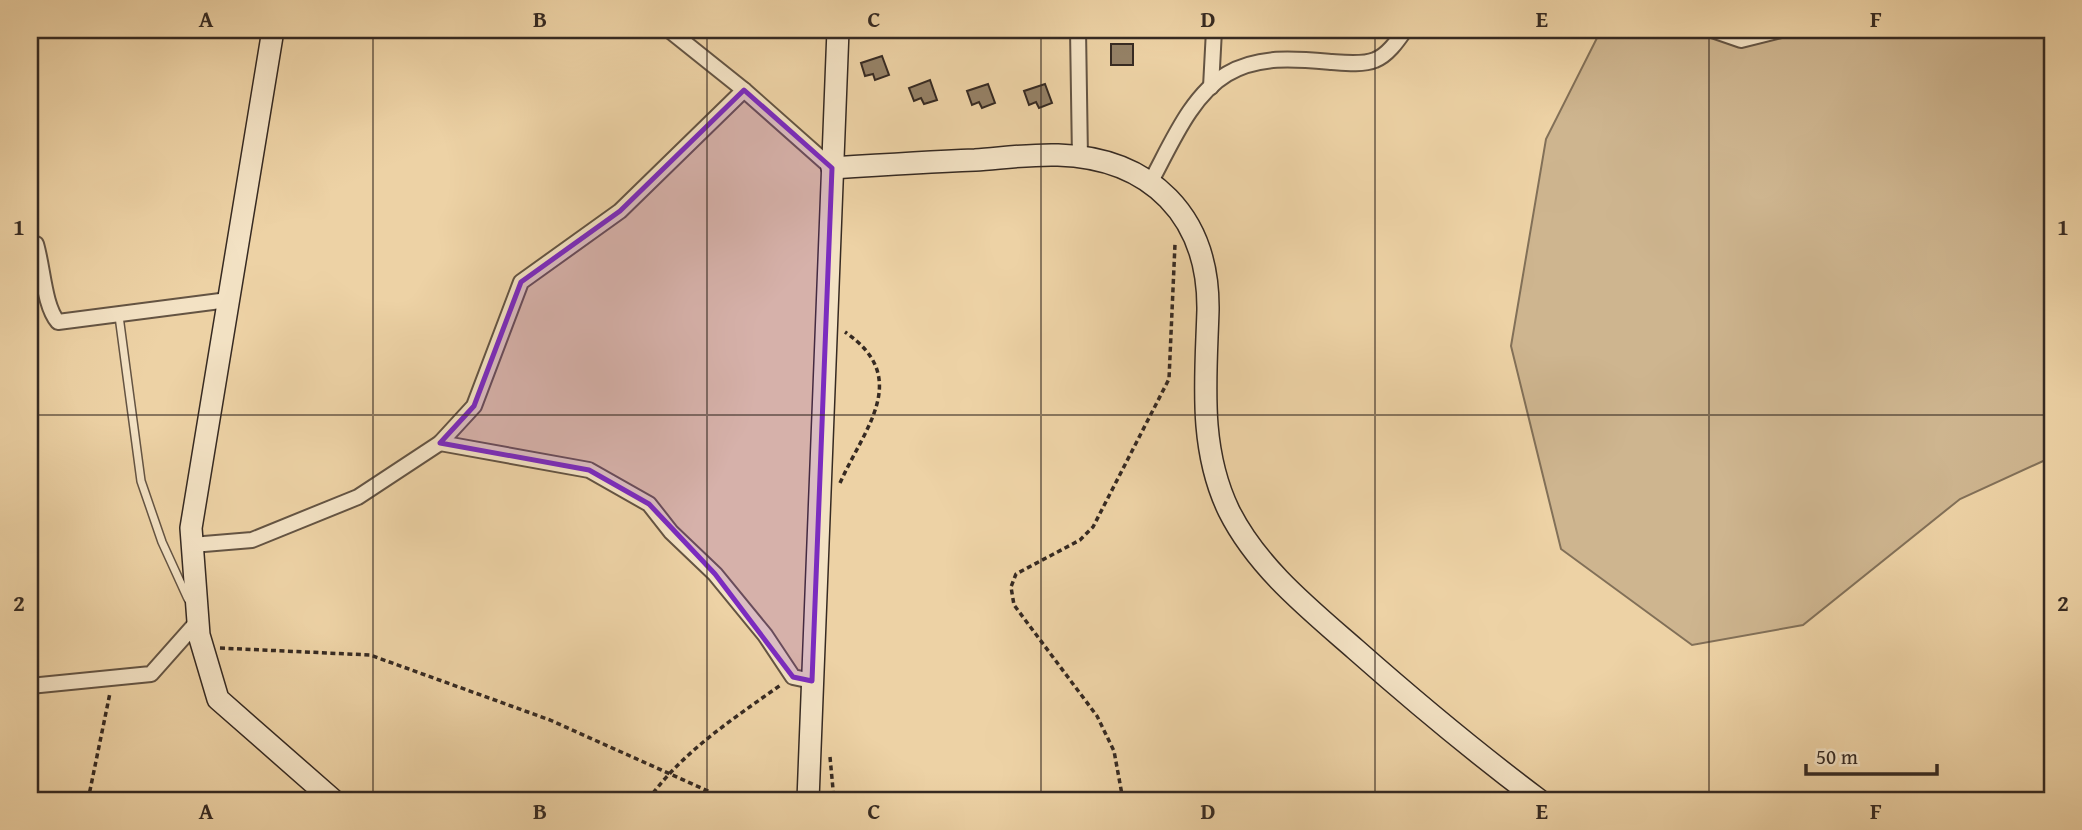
<svg xmlns="http://www.w3.org/2000/svg" width="2082" height="830" viewBox="0 0 2082 830" font-family="'Gentium Book Plus',serif">
	<style>
		.green { fill: #ceb58f; stroke: #827058; stroke-width: 2 }
		.building { fill: #958166; stroke: #362a22; stroke-width: 2 }
		.lines { fill: none; stroke-linecap: round; stroke-linejoin: round }
		.lane-casing { stroke: #645443; stroke-width: 10 }
		.street-casing { stroke: #645443; stroke-width: 18 }
		.secondary-casing { stroke: #362a22; stroke-width: 24 }
		.path { stroke: #362a22; stroke-width: 3.5; stroke-dasharray: 5 3.5; stroke-linecap: butt }
		.lane { stroke: #f3e2c4; stroke-width: 7 }
		.street { stroke: #f3e2c4; stroke-width: 14 }
		.secondary { stroke: #f3e2c4; stroke-width: 21 }
		.marked { fill: #7b2cbf; fill-opacity: 0.2; stroke: #7b2cbf; stroke-width: 5; stroke-linejoin: round }
		.grid { fill: none; stroke: #362a22; stroke-width: 2; stroke-opacity: 0.55 }
		.neatline { fill: none; stroke: #362a22; stroke-width: 2.5 }
		.grid-label { font-size: 23px; text-anchor: middle; font-weight: bold; fill: #362a22 }
	</style>
	<rect width="100%" height="100%" fill="#edd2a5"/>
	<filter id="stains"><feTurbulence type="fractalNoise" baseFrequency=".00286" numOctaves="4"/><feColorMatrix values="0 0 0 0 .2 0 0 0 0 .09 0 0 0 0 .02 0 0 0 .5 -.17"/></filter>
	<radialGradient id="worn" r=".72"><stop offset=".6" stop-color="#630" stop-opacity="0"/><stop offset="1" stop-color="#630" stop-opacity=".3"/></radialGradient>
	<path class="green" d="M1601 30H2052V457L1960 499 1803 625 1692 645 1561 549 1511 346 1546 139Z"/>
	<g class="building">
		<rect x="1111" y="44" width="22" height="21"/>
		<path d="M882 56 889 75 875 80 873 74 865 76 861 63Z"/>
		<path d="M930 80 937 100 924 104 921 98 914 101 909 88Z"/>
		<path d="M988 84 995 103 982 108 979 102 972 105 967 91Z"/>
		<path d="M1045 84 1052 103 1039 108 1036 102 1029 105 1024 91Z"/>
	</g>
	<g class="lines">
		<defs>
			<path id="lane" d="M119 316 141 481 162 542 188 599"/>
			<g id="street">
				<path d="M669 30 744 90 832 168"/>
				<path d="M1078 30 1080 158"/>
				<path d="M1712 30 1741 40 1781 30"/>
				<path d="M1211 87 1214 30"/>
				<path d="M1150 183C1170 147 1190 96 1227 74 1259 55 1297 59 1332 62 1345 63 1363 65 1375 60 1388 55 1398 40 1405 30"/>
				<path d="M30 242 36 244C43 267 44 306 58 322L228 300"/>
				<path d="M440 443 589 470 649 504 671 532 715 574 765 635 793 677 812 681"/>
				<path d="M192 545 252 540 358 497 440 443 474 406 521 282 620 211 744 90"/>
				<path d="M30 686 151 674 198 621"/>
			</g>
			<g id="secondary">
				<path d="M273 30 191 528 199 635 218 699 333 800"/>
				<path d="M832 168C879 165 927 162 975 160 1003 158 1031 154 1058 155 1151 158 1209 216 1208 310 1206 378 1198 447 1229 511 1257 567 1308 608 1355 649 1415 702 1475 752 1539 800"/>
				<path d="M808 800 838 30"/>
			</g>
		</defs>
		<use href="#lane" class="lane-casing"/>
		<use href="#street" class="street-casing"/>
		<use href="#secondary" class="secondary-casing"/>
		<g class="path">
			<path d="M840 483C865 427 912 378 845 332"/>
			<path d="M220 648 370 655 550 720 728 800"/>
			<path d="M830 757 834 800"/>
			<path d="M88 800 110 693"/>
			<path d="M648 800C683 751 733 719 782 684"/>
			<path d="M1123 800 1114 751 1097 716 1014 605 1011 587 1016 574 1080 540 1093 527 1169 379 1175 244"/>
		</g>
		<use href="#lane" class="lane"/>
		<use href="#street" class="street"/>
		<use href="#secondary" class="secondary"/>
	</g>
	<path class="marked" d="M744 90 832 168 812 681 793 677 715 574 649 504 589 470 440 443 474 406 521 282 620 211Z"/>
	<path class="grid" d="M373 30V800M707 30V800M1041 30V800M1375 30V800M1709 30V800M30 415H2052"/>
	<rect width="2082" height="830" fill="none" stroke="#edd2a5" stroke-width="77"/>
	<path d="M1806 764v10h131v-10" fill="none" stroke="#362a22" stroke-width="3.5"/>
	<text x="1816" y="764" font-size="21" fill="#362a22" stroke="#f3e2c4" stroke-width="5" paint-order="stroke">50 m</text>
	<rect x="38" y="38" width="2006" height="754" class="neatline"/>
	<g class="grid-label">
		<text x="206" y="27">A</text>
		<text x="540" y="27">B</text>
		<text x="874" y="27">C</text>
		<text x="1208" y="27">D</text>
		<text x="1542" y="27">E</text>
		<text x="1876" y="27">F</text>
		<text x="19" y="235">1</text>
		<text x="2063" y="235">1</text>
		<text x="19" y="611">2</text>
		<text x="2063" y="611">2</text>
		<text x="206" y="819">A</text>
		<text x="540" y="819">B</text>
		<text x="874" y="819">C</text>
		<text x="1208" y="819">D</text>
		<text x="1542" y="819">E</text>
		<text x="1876" y="819">F</text>
	</g>
	<rect width="100%" height="100%" filter="url(#stains)"/>
	<rect width="100%" height="100%" fill="url(#worn)"/>
</svg>
